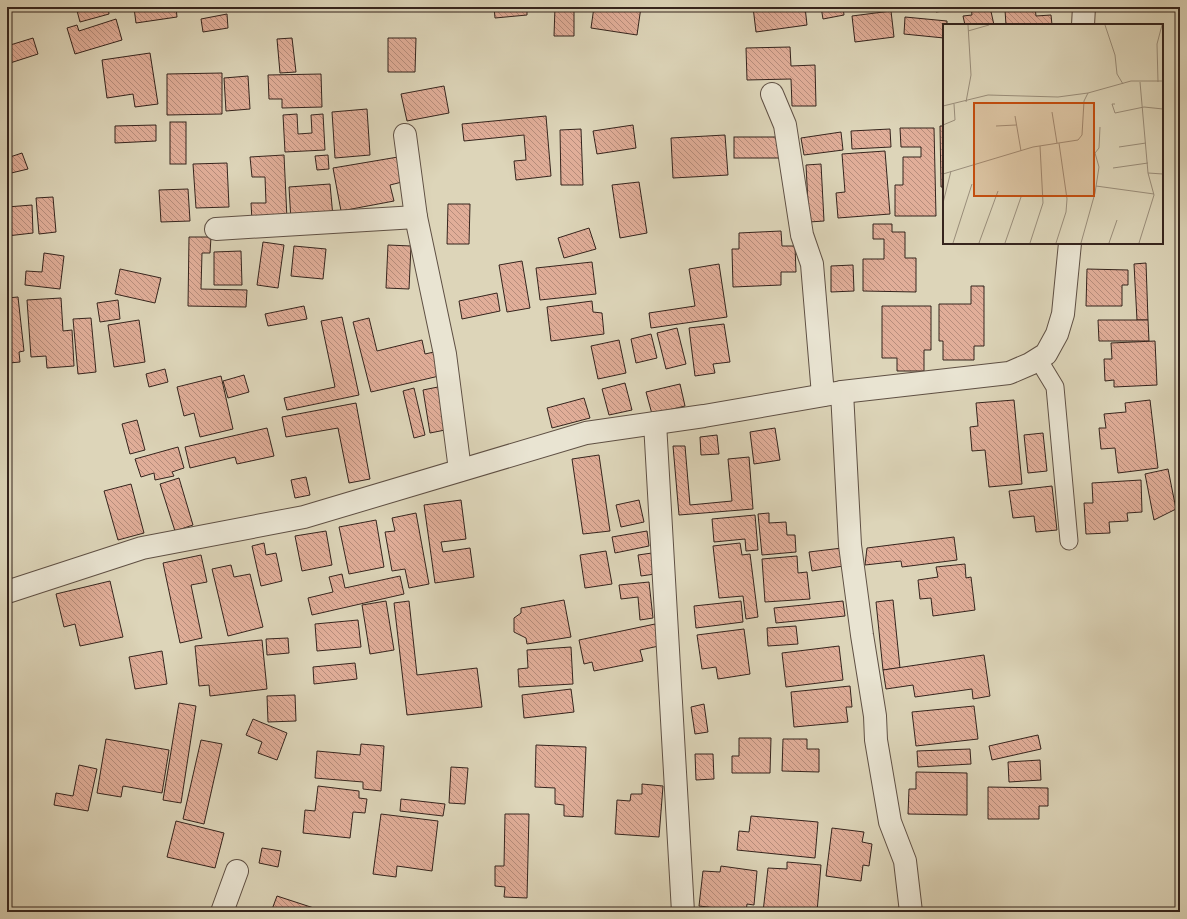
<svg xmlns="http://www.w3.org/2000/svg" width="1187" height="919" viewBox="0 0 1187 919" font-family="'IM FELL DW Pica',serif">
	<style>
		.building { fill: url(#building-back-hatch); stroke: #35241d }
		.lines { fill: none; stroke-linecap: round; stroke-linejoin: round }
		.service-casing { stroke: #5f5044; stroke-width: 19 }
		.minor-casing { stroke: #5f5044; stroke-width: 24 }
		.service { stroke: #e9e4d2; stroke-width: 17 }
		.minor { stroke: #e9e4d2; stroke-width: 22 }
		.inset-road { fill: none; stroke: #9a8e7b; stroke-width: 1 }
		.view { fill: #c44e0f; fill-opacity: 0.15; stroke: #c44e0f; stroke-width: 2 }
		.inset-edge { fill: none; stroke: #35241d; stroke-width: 2 }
	</style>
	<defs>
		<pattern id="building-back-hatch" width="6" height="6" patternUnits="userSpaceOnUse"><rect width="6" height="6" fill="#e1ae99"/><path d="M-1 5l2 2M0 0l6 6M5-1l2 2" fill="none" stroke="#b78d7c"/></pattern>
	</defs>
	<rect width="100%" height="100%" fill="#ddd5b9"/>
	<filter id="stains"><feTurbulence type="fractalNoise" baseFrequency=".005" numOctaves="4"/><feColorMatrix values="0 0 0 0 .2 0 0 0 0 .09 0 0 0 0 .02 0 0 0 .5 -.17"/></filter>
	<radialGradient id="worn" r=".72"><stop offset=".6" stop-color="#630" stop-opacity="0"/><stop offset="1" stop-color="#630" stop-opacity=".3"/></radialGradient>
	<g class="building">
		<path d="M76 7H108L109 14 80 22Z"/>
		<path d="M138 7H176L177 17 136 23 134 8Z"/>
		<path d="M494 7H527V15L495 18Z"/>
		<path d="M555 7H574V36H554Z"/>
		<path d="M594 7 618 10V7H641L637 35 591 28Z"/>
		<path d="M753 7H805L807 25 756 32Z"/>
		<path d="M821 7H843L844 15 823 19Z"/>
		<path d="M935 7H948L949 10 936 12Z"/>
		<path d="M971 7H990L994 25H965L963 16 972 15Z"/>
		<path d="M997 7H1035L1036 16 1051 15 1052 25H1006L1005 10H997Z"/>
		<path d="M891 11 894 37 855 42 852 16Z"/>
		<path d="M227 14 228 28 203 32 201 19Z"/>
		<path d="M905 17 947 21V25H944V38L904 34Z"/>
		<path d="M116 19 122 40 75 54 67 28 77 25 79 31Z"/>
		<path d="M33 38 38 54 7 64V46Z"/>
		<path d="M292 38 296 72 280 73 277 39Z"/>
		<path d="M388 38H416L415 72H388Z"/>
		<path d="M790 47 791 66 815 65 816 106H792L791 79 747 80 746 48Z"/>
		<path d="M150 53 158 104 135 107 133 94 107 98 102 60Z"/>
		<path d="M222 73V114L167 115V74Z"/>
		<path d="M321 74 322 107 282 108V99H269L268 75Z"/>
		<path d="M248 76 250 109 226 111 224 78Z"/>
		<path d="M444 86 449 113 407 121 401 94Z"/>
		<path d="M367 109 370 155 335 158 332 112Z"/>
		<path d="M297 114 298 134 312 133 311 115 323 114 325 150 285 152 283 115Z"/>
		<path d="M546 116 551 176 516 180 514 161 526 160 524 135 464 141 462 124Z"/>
		<rect x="170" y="122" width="16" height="42"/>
		<path d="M156 125V141L115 143V126Z"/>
		<path d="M633 125 636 148 597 154 593 131Z"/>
		<path d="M940 126H944V187H941Z"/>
		<path d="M900 128H934L936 216H895V185H903V157H921V147H901Z"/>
		<path d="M581 129 583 185H561L560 130Z"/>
		<path d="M890 129 891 147 852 149 851 131Z"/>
		<path d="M841 132 843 150 804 155 801 138Z"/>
		<path d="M725 135 728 175 673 178 671 138Z"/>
		<rect x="734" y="137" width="47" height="21"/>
		<path d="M885 151 890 214 838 218 836 193 845 192 842 154Z"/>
		<path d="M22 153 28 169 7 174V158Z"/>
		<path d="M284 155 287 219 252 221 251 203H266L265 177H252L250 157Z"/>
		<path d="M328 155 329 169 317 170 315 156Z"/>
		<path d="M398 157 402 182 390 185 394 201 341 211 333 168Z"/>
		<path d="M227 163 229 207 196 208 193 164Z"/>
		<path d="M821 164 824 221 809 222 806 165Z"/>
		<path d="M639 182 647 233 620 238 612 185Z"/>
		<path d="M330 184 333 217 291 221 289 187Z"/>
		<path d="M188 189 190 221 161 222 159 190Z"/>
		<path d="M53 197 56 232 39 234 36 198Z"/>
		<path d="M448 204H470L469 244H447Z"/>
		<path d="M32 205 33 233 7 236V207Z"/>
		<path d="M873 224H892V232H905V258H916V292L863 291V259H884V239H873Z"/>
		<path d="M589 228 596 249 564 258 558 238Z"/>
		<path d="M781 231 782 246H795L796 272H781V285L733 287 732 249H739V233Z"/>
		<path d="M189 237H211L210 253H202L201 289 247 290 246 307 188 306Z"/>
		<path d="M263 242 284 245 278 288 257 285Z"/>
		<path d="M388 245 411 246 409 289 386 288Z"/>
		<path d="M294 246 326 249 323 279 291 276Z"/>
		<path d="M241 251 242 285H214V252Z"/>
		<path d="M44 253 64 256 60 289 25 285 26 271 42 272Z"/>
		<path d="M522 261 530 308 507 312 499 265Z"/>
		<path d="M592 262 596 294 540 300 536 268Z"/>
		<path d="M1146 263 1148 320H1137L1134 264Z"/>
		<path d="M719 264 727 317 651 328 649 313 695 306 689 269Z"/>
		<path d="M853 265 854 291 831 292V266Z"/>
		<path d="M120 269 161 278 155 303 115 294Z"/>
		<path d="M1087 269 1128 270V285H1122V306H1086Z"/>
		<path d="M971 286H984V346H974V360H943V341H939V304H971Z"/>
		<path d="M497 293 500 311 462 319 459 301Z"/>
		<path d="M18 297 24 351 19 352 20 362 9 363 8 351H7V298Z"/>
		<path d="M61 298 63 331 72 330 74 366 47 368 46 356 31 357 27 300Z"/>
		<path d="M118 300 120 319 100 322 97 303Z"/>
		<path d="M592 301 593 312 602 313 604 334 551 341 547 307Z"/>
		<path d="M304 306 307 319 268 326 265 314Z"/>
		<path d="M882 306H931V350H924V371H897V358H882Z"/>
		<path d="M342 317 359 395 287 410 284 398 335 387 321 321Z"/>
		<path d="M91 318 96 372 78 374 73 319Z"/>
		<path d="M369 318 377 351 422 340 425 354 434 352 439 376 371 392 353 322Z"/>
		<path d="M139 320 145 362 114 367 108 325Z"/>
		<path d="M1098 320H1148L1149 341H1099Z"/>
		<path d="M724 324 730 362 713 364 715 373 695 376 689 328Z"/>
		<path d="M677 328 686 364 666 369 657 333Z"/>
		<path d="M651 334 657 358 636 363 631 339Z"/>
		<path d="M619 340 626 373 598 379 591 346Z"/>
		<path d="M1155 341 1157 385 1114 387V380L1105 381 1104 359H1112L1111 343Z"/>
		<path d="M165 369 168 382 149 387 146 374Z"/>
		<path d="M244 375 249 392 228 398 223 381Z"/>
		<path d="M221 376 233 429 200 437 194 413 184 416 177 387Z"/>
		<path d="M625 383 632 410 609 415 602 389Z"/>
		<path d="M680 384 685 406 652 414 646 392Z"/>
		<path d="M443 386 450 429 430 433 423 390Z"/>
		<path d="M414 388 425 435 414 438 403 391Z"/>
		<path d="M584 398 590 418 552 428 547 408Z"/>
		<path d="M1014 400 1022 484 989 487 985 450 972 451 970 427 978 426 976 403Z"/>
		<path d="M1150 400 1158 468 1118 473 1115 448 1101 449 1099 428H1106L1104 414 1126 412 1125 403Z"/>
		<path d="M356 403 370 479 349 483 338 428 286 437 282 417Z"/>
		<path d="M137 420 145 450 130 454 122 424Z"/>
		<path d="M267 428 274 456 237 464 235 457 190 468 185 447Z"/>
		<path d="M775 428 780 460 754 464 750 432Z"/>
		<path d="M1043 433 1047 471 1028 473 1024 435Z"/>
		<path d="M717 435 719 454 701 455 700 437Z"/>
		<path d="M673 446H685L690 505 732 501 728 459 749 457 753 509 679 515Z"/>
		<path d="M178 447 184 468 172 472 174 476 155 480 154 473 141 477 135 459Z"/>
		<path d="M599 455 610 531 583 534 572 459Z"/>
		<path d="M1168 469 1176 509 1154 520 1145 474Z"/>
		<path d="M306 477 310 495 295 498 291 480Z"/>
		<path d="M179 478 193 525 175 531 160 484Z"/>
		<path d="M1141 480 1142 512 1127 513 1128 521 1109 522 1110 533 1086 534 1084 503H1093L1092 483Z"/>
		<path d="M131 484 144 533 118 540 104 491Z"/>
		<path d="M1052 486 1057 530 1036 532 1034 516 1013 518 1009 491Z"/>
		<path d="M461 500 466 539 441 542 443 552 470 548 474 577 435 583 424 505Z"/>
		<path d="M639 500 644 522 621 527 616 505Z"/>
		<path d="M416 513 429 584 409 588 405 569 392 571 385 532 395 531 392 518Z"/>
		<path d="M769 513V523L786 522 787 535H795L796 552 762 555 758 514Z"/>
		<path d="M755 515 758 550 746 551 745 539 714 542 712 519Z"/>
		<path d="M376 520 384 567 349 574 339 527Z"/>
		<path d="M326 531 332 565 302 571 295 536Z"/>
		<path d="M647 531 649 546 615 553 612 537Z"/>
		<path d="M954 537 957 560 902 567 901 561 865 565 867 548Z"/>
		<path d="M264 543 266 555 276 553 282 581 261 586 252 546Z"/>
		<path d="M740 543 742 555 750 554 758 617 746 619 743 596 719 598 713 546Z"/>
		<path d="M842 548 843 566 812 571 809 552Z"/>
		<path d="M606 551 612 584 585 588 580 555Z"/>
		<path d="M652 553 655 574 641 576 638 555Z"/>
		<path d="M201 555 207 582 191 585 202 638 180 643 163 563Z"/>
		<path d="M797 556 798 573 807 572 810 599 765 602 762 559Z"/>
		<path d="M965 564 966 578 971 577 975 610 933 616 931 598 920 599 918 580 938 577 936 567Z"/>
		<path d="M231 565 234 577 250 574 263 627 228 636 212 569Z"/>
		<path d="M342 574 345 588 400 576 404 594 312 615 308 598 333 592 329 577Z"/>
		<path d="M110 581 123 637 80 646 75 624 64 627 56 594Z"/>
		<path d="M649 582 653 618 640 620 638 597 621 599 619 585Z"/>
		<path d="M564 600 571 637 527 644 526 638 514 632V618L521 613V608Z"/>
		<path d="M893 600 900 668 883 670 876 602Z"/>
		<path d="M386 601 394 650 370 654 362 605Z"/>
		<path d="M409 601 417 675 477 668 482 707 407 715 394 603Z"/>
		<path d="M741 601 743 622 696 628 694 606Z"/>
		<path d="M843 601 845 616 776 623 774 608Z"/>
		<path d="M358 620 361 647 317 651 315 624Z"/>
		<path d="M655 624 659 646 640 650 643 661 594 671 592 662 584 664 579 640Z"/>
		<path d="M796 626 798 644 768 646 767 628Z"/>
		<path d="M744 629 750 674 718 679 716 667 702 669 697 635Z"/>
		<path d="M288 638 289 653 267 655 266 639Z"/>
		<path d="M262 640 267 689 210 696 209 685 199 686 195 646Z"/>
		<path d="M839 646 843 680 786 687 782 653Z"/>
		<path d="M571 647 573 684 519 687 518 669 528 668 527 650Z"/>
		<path d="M162 651 167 684 135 689 129 657Z"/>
		<path d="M984 655 990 696 973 699 972 689 915 697 913 685 886 689 883 670Z"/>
		<path d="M355 663 357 679 314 684 313 667Z"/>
		<path d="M850 686 852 707H846L848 722 794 727 791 692Z"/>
		<path d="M571 689 574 712 524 718 522 695Z"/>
		<path d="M295 695 296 721 268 722 267 696Z"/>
		<path d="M179 703 196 706 181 803 163 800Z"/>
		<path d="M704 704 708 732 695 734 691 707Z"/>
		<path d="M974 706 978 739 916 746 912 712Z"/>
		<path d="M253 719 287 733 277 760 258 753 262 742 246 735Z"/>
		<path d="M1038 735 1041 749 992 760 989 746Z"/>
		<path d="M739 738H771L770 773H732V756H739Z"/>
		<path d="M106 739 169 750 162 793 123 786 121 797 97 793Z"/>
		<path d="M783 739H807V749H819V772L782 771Z"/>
		<path d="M201 740 222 744 204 824 183 819Z"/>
		<path d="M361 744 384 746 381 791 363 789V782L315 778 317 751 360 755Z"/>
		<path d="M536 745 586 747 583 817 564 816V805L555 804V788L535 787Z"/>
		<path d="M970 749 971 764 918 767 917 751Z"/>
		<path d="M695 754H713L714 779 696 780Z"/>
		<path d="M1040 760 1041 780 1009 782 1008 762Z"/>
		<path d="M79 765 97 769 88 811 54 805 56 793 73 796Z"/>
		<path d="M451 767 468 768 465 804 449 803Z"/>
		<path d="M916 772 967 773V815L908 814 909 789H916Z"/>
		<path d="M642 784 663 786 659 837 615 834 617 800 630 801 631 794H642Z"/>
		<path d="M318 786 359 791V798L367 799 365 813 353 812 350 838 303 833 305 810 315 811Z"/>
		<path d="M988 787 1048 788V806H1039V819H988Z"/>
		<path d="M401 799 445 804 443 816 400 811Z"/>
		<path d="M381 814 438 821 432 871 397 866 396 877 373 874Z"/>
		<path d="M505 814H529L527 898 504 897 505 887 495 886V866H504Z"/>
		<path d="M751 816 818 822 815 858 737 850 739 831 749 832Z"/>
		<path d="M176 821 224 833 215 868 167 857Z"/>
		<path d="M832 828 864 832 862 842 872 844 869 866 863 865 861 881 826 876Z"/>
		<path d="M262 848 281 851 278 867 259 863Z"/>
		<path d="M787 862 821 865 817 912H763L768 868 787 869Z"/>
		<path d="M721 866 757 871 754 905 747 904 746 912H715L716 908 699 906 703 871 720 872Z"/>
		<path d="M277 896 326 912H271Z"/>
	</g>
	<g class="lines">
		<defs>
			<path id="service" d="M1038 359 1055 387 1069 541"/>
			<g id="minor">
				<path d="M1083 25 1084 7"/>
				<path d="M772 94 785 125 802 235 812 264 823 395"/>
				<path d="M405 135 416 217 445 354 460 470"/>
				<path d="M216 229 416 217"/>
				<path d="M842 392 850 545 862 635 875 716 876 740 890 822 905 861 911 912"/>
				<path d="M655 423 683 912"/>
				<path d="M7 592 142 548 304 517 586 433 704 416 842 392 1009 373 1030 364 1046 354 1057 334 1063 314 1070 243"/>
				<path d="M222 912 237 871"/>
			</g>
		</defs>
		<use href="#service" class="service-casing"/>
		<use href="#minor" class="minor-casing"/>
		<use href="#service" class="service"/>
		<use href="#minor" class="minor"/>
	</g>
	<g transform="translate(943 24)">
		<rect width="220" height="220" fill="#ddd5b9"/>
		<path class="inset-road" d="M162 1 172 31 174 50 180 60M25 7 46 1M215 58 214 20 219 1M23 78 28 51 25 1M172 80H169L172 89 201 83 220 85M0 82 45 71 115 73 145 69 188 57H220M109 88 114 119M72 92 78 127M0 101 12 96 11 80M53 102 73 101M176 123 203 119M170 144 205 139M205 149 220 150M0 150 90 123 135 116 139 111 141 77 145 69M153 162 211 170M0 179 8 147M10 219 29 160M36 219 55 167M62 219 78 173M87 219 100 179 97 122M113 219 123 188 124 175 116 119M138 219 152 169 156 143 152 129 156 124 157 103M166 219 174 196M196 219 211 171 205 149 197 58"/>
		<path class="view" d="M31 79H151V172H31Z"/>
		<rect width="220" height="220" class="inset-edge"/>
	</g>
	<rect width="1187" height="919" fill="none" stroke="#ddd5b9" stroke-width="24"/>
	<rect x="8" y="8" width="1171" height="903" fill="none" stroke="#35241d" stroke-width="2"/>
	<rect x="12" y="12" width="1163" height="895" fill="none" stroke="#35241d"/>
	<rect width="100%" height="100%" filter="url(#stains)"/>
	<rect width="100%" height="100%" fill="url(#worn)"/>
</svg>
